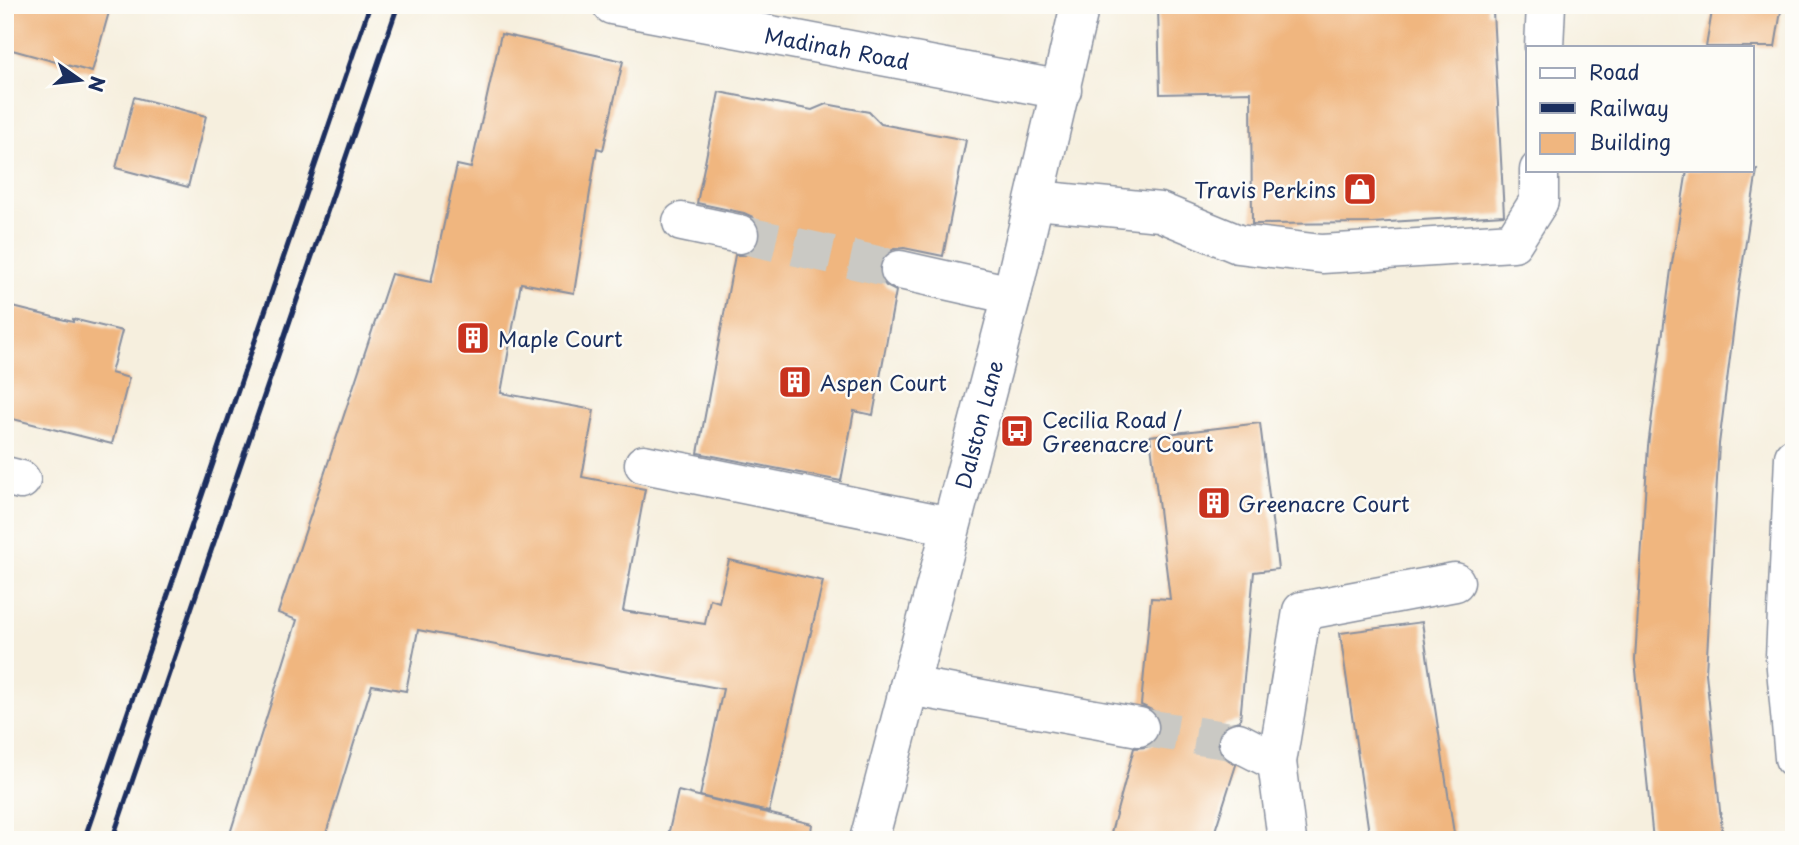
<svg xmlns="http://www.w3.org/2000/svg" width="1799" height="845" viewBox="0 0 1799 845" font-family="'Playpen Sans',sans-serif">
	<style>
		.building { fill: #f0b67f }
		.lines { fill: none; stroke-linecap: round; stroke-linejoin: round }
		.minor-tunnel { stroke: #cac9c4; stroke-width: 38; stroke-dasharray: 38 19; stroke-linecap: butt }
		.minor-casing { stroke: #888f9e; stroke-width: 41 }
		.major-casing { stroke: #888f9e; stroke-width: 41 }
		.minor { stroke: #fff; stroke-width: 38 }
		.major { stroke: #fff; stroke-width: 38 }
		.rail { stroke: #1b2f5e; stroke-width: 5 }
		.labels { text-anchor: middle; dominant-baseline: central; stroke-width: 5; stroke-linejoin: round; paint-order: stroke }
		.street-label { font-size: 21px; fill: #1b2f5e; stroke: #fdfcf7 }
		.poi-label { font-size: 21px; fill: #1b2f5e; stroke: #fdfcf7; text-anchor: start }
	</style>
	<rect width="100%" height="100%" fill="#fdfcf7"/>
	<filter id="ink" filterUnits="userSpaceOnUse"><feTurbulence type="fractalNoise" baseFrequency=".0143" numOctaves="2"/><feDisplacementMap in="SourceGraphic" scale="14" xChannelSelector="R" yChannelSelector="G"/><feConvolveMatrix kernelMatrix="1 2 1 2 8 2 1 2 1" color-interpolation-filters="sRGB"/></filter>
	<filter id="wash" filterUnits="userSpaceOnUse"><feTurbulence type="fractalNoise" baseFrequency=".00686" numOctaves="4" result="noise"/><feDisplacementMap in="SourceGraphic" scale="28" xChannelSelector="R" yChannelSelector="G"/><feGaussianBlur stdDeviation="1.57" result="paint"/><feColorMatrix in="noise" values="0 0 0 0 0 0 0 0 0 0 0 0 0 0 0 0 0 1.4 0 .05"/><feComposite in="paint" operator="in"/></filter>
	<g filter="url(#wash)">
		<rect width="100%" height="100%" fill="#f6efde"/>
		<g id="blocks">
			<g class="building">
				<path d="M5 5H111L92 72 5 48Z"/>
				<path d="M1158 5H1487V13L1493 12 1504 215 1372 223 1252 224 1251 92 1160 94Z"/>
				<path d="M1713 5H1782L1775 47H1706Z"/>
				<path d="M501 34 623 61 603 150 597 148 574 293 521 283 501 393 594 410 582 477 645 489 623 611 705 624 710 599 719 602 729 560 823 581 769 812 700 796 723 689 418 630 406 691 372 685 324 840H228L297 620 278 613 391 274 431 282 457 165 471 168Z"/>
				<path d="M719 92 812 110 826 104 869 112 881 124 966 140 943 256 904 248 894 249 884 255 879 265V277L886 286 896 291 873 415 854 411 841 481 698 453 735 255H745L755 249 760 238V227L753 217 744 213 697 203Z"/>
				<path d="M134 97 206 116 188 187 116 168Z"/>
				<path d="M1687 170H1757L1738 294 1719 444 1706 673 1723 840H1653L1635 660 1648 446 1671 270Z"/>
				<path d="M5 305 73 322V319L122 331 111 373 129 378 112 444 5 417Z"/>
				<path d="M1260 423 1278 569 1254 572 1240 721 1226 724 1218 733 1216 742 1220 754 1236 765 1212 840H1109L1134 748 1147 747 1156 741 1161 730 1160 720 1154 711 1141 705 1151 598 1170 599 1150 436Z"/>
				<path d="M1422 622 1455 840H1370L1340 633Z"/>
				<path d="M678 791 812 824 810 840H667Z"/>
			</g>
		</g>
	</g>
	<g filter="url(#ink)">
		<use href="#blocks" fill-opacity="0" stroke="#888f9e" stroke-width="2"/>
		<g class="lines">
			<g class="minor-tunnel">
				<path d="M739 234 900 270"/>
				<path d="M1139 727 1238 742"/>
			</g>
			<defs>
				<g id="minor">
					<path id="s1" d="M612 5 1062 90"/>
					<path d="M1544 47 1546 5"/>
					<path d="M1036 200 1160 212 1238 244 1322 254 1513 242 1539 201V170"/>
					<path d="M682 222 739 234"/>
					<path d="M900 270 1012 295"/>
					<path d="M1794 457 1785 657 1794 758"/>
					<path d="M644 464 951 526"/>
					<path d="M5 476 21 480"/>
					<path d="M909 686 1139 727"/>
					<path d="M1238 742 1277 762"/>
					<path d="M1287 840 1277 762 1302 611 1455 582"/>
				</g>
				<g id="major">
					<path id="s2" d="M869 840 1012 295 1080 5"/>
				</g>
			</defs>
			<use href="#minor" class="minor-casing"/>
			<use href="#major" class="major-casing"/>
			<use href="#minor" class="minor"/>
			<use href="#major" class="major"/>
			<g class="rail">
				<path d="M84 840 370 5"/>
				<path d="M112 840 398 5"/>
			</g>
		</g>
	</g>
	<defs>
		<symbol id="shop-square" viewBox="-11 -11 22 22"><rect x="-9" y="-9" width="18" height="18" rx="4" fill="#c8321e" stroke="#fdfcf7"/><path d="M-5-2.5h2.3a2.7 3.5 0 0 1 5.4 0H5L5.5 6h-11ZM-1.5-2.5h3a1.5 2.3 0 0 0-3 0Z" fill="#fff"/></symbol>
		<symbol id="building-square" viewBox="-11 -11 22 22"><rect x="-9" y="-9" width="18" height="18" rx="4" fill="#c8321e" stroke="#fdfcf7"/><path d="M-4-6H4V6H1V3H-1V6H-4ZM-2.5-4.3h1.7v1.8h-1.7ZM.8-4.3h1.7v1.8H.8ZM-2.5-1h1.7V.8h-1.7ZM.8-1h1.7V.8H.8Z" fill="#fff"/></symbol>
		<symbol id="bus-square" viewBox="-11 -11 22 22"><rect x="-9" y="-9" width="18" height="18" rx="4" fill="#c8321e" stroke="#fdfcf7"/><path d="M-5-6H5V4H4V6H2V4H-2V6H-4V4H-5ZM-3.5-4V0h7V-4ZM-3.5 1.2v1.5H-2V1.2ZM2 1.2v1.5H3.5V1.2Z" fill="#fff"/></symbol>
	</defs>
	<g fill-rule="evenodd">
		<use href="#shop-square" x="1341" y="170" width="38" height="38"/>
		<use href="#building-square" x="454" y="319" width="38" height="38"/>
		<use href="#building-square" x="776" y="363" width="38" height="38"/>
		<use href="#bus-square" x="998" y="412" width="38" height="38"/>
		<use href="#building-square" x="1195" y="484" width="38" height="38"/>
	</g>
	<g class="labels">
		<g class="street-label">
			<text stroke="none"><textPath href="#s1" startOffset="229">Madinah Road</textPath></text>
			<text stroke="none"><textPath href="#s2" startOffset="430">Dalston Lane</textPath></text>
		</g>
		<g class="poi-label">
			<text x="1336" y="189" text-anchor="end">Travis Perkins</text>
			<text x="498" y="338">Maple Court</text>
			<text x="820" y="382">Aspen Court</text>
			<text x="1042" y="419">Cecilia Road /<tspan x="1042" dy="24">Greenacre Court</tspan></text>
			<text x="1238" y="503">Greenacre Court</text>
		</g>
	</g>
	<rect width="1799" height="845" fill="none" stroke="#fdfcf7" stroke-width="28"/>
	<rect x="1526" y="46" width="228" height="126" fill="#fdfcf7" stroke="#a3aaba" stroke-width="2"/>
	<rect x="1540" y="68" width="35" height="10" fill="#ffffff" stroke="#a3aaba" stroke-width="2"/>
	<text x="1589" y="80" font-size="21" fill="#1b2f5e">Road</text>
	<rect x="1540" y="103" width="35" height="10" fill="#1b2f5e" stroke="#a3aaba" stroke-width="2"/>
	<text x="1589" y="116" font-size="21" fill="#1b2f5e">Railway</text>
	<rect x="1540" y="133" width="35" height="21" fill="#f0b67f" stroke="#a3aaba" stroke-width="2"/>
	<text x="1589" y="150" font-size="21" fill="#1b2f5e">Building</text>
	<g transform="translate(80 80) rotate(104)" stroke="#fdfcf7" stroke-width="5" paint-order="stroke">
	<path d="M0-5L12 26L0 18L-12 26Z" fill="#1b2f5e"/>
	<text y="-10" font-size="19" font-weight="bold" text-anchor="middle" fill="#1b2f5e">N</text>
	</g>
</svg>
